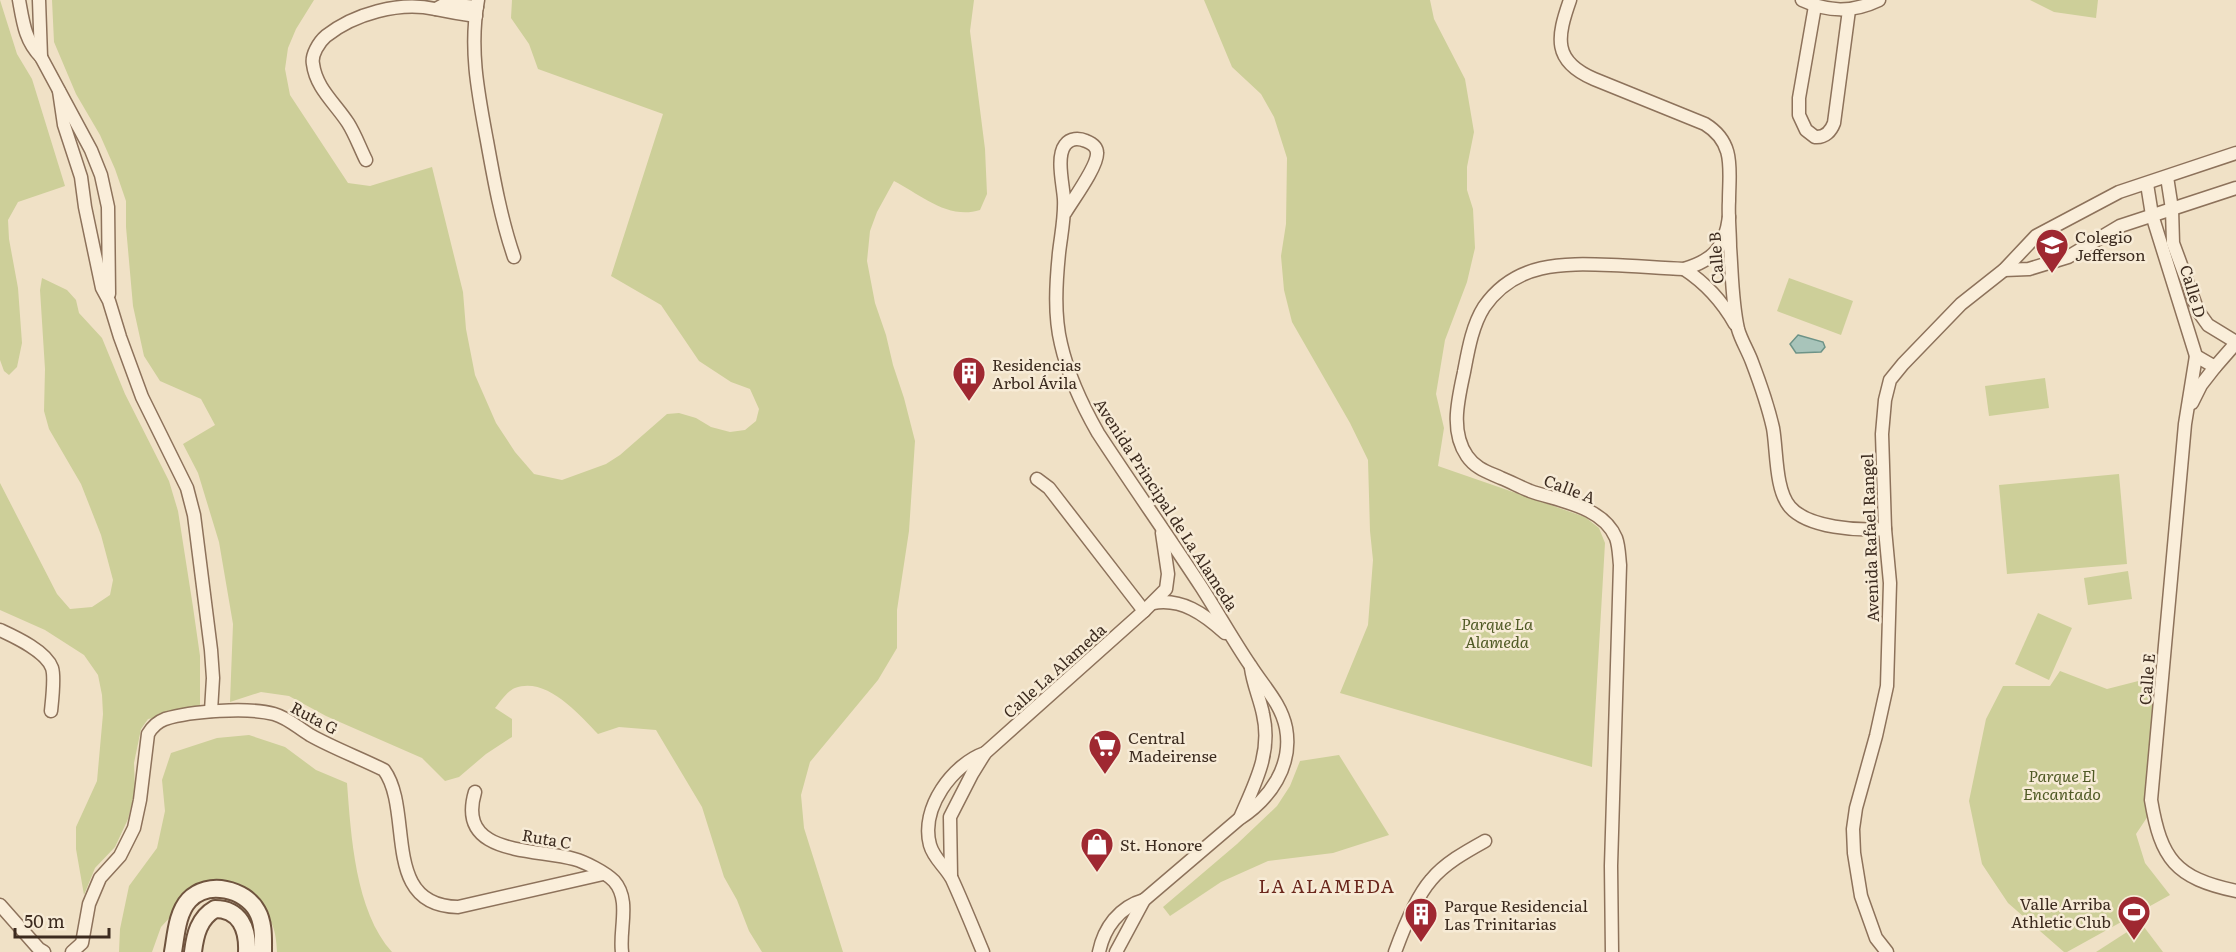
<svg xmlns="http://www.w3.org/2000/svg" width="2236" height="952" viewBox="0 0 2236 952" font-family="Literata,serif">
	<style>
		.green { fill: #cdcf99 }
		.water { fill: #a8c4ba; stroke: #6d9387; stroke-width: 1.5 }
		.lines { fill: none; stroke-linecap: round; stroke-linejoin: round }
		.minor-casing { stroke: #8d725b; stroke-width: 15 }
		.secondary-casing { stroke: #6f533e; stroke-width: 20 }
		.minor { stroke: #faeeda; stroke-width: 12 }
		.secondary { stroke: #faeeda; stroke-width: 16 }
		.labels { text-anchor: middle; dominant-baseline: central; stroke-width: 5; stroke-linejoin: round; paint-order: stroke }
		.poi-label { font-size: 16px; fill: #3c2b1f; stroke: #f7ebd6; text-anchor: start }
		.street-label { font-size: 16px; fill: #3c2b1f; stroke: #f7ebd6 }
		.park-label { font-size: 16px; font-style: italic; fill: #505a25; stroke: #f7ebd6 }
		.neighbourhood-label { font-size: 18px; letter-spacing: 1.5px; fill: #6b271c; stroke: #f7ebd6 }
	</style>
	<rect width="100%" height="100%" fill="#f0e1c6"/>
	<g class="green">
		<path d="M0 0 17 54 32 79 65 186 18 202 8 220 9 239 18 288 22 343 17 367 9 375 4 371 0 360Z"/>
		<path d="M52 0H314L296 29 288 48 285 69 290 95 348 183 370 186 432 167 463 292 466 329 475 375 496 423 515 452 534 474 562 480 606 464 620 455 667 414 679 413 696 418 711 427 730 432 745 430 756 421 759 409 750 389 731 382 699 361 661 305 611 276 663 114 538 69 529 44 511 18 512 0H974L970 31 985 149 987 194 980 210C948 220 921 195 894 181L877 212 870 231 867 261 875 303 886 335 893 365 904 398 915 441 909 531 897 610V648L878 680 810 762 801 795 804 828 843 952H762L749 931 737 900 724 877 702 807 656 730 619 727 598 734C579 714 546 676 515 688 507 691 500 702 495 708L512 719V737L486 754 459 777 445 781 422 758 326 716 289 696 261 692 230 702 233 624 219 542 198 473 183 444 215 425 201 399 160 381 144 356 133 306 126 227V201L115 169 100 135 76 94 54 42Z"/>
		<path d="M1204 0H1430L1434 19 1465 79 1474 132 1467 167V190L1473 209 1475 248 1467 282 1445 340 1436 394 1444 428 1438 466 1585 517 1599 528 1605 543 1592 767 1340 693 1368 625 1373 560 1370 531 1368 460 1350 423 1292 322 1284 290 1281 256 1286 224 1287 158 1274 117 1261 94 1232 67Z"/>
		<path d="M2030 0H2098L2096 18 2054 12Z"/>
		<path d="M42 278 67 290 76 300 79 313 102 338 125 394 169 481 178 511 193 607 200 656V708L148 719 141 729 134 763 135 791 128 819 115 847 95 868 84 895 76 849V827L97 781 103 714 102 695 98 675 84 655 45 630 0 610V483L57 594 70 609 92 607 110 595 113 580 101 535 81 484 49 429 44 411 45 369 40 290Z"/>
		<path d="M1789 278 1853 301 1841 335 1777 311Z"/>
		<path d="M2045 378 2049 408 1989 416 1985 386Z"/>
		<path d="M2119 474 2127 564 2007 574 1999 485Z"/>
		<path d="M2128 571 2132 599 2088 605 2084 578Z"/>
		<path d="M2038 613 2072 628 2049 680 2015 664Z"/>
		<path d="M2060 671 2107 689 2154 677 2148 816 2136 834 2145 863 2170 895 2067 952H2064L2008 903 1982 864 1969 801 1986 719 2003 686H2050Z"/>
		<path d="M249 735 285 747 316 770 347 783C351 835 355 911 392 952H277C276 920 267 913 244 892H210L173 914 161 927 152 952H119L120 929 129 886 157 848 165 811 162 780 171 753 217 738Z"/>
		<path d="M1339 755 1389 835 1333 853 1268 861 1221 882 1170 916 1163 907 1237 844 1277 806 1290 786 1300 761Z"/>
		<path d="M2141 923 2163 952H2096Z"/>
	</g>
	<path class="water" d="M1798 335 1823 342 1825 347 1821 352 1796 353 1790 344Z"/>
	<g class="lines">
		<defs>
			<g id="minor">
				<path d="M19 0C23 22 25 41 41 57L91 150 101 175 108 207 109 294"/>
				<path d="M39 0 41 57"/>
				<path d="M478 0C469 48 478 93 487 141 494 180 501 219 514 257"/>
				<path d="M1570 0C1557 37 1552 61 1594 79L1705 124C1736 143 1729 170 1729 201 1728 216 1730 232 1730 247 1732 273 1732 303 1738 329 1741 340 1748 351 1752 362 1760 383 1768 406 1773 428 1777 450 1775 490 1790 507 1808 528 1859 531 1885 529"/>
				<path d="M1802 0C1828 12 1852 13 1879 0"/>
				<path d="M1815 6 1799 98V115L1806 130 1815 137C1825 138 1831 131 1834 123L1849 10"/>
				<path d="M436 9 445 4 477 7"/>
				<path d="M59 91 64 125 81 177 85 207 102 288 109 301 120 337 142 397 187 488 194 515 211 650 213 678 211 711"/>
				<path d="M366 160C360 148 355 134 348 123 335 103 316 88 313 64 311 55 319 42 326 36 354 14 399 1 435 9 449 12 461 14 476 16"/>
				<path d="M2167 177 2172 209 2173 243 2198 311 2208 325 2236 342"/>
				<path d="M2147 184 2152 215 2196 356 2215 367 2236 343"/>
				<path d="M1065 213C1072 201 1098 166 1097 153 1097 147 1091 143 1086 141 1079 138 1070 138 1065 145 1056 157 1063 184 1064 199 1065 217 1061 235 1059 253 1056 283 1054 315 1061 344 1068 375 1082 405 1098 433 1132 485 1168 536 1202 588 1218 613 1233 640 1250 665 1263 686 1281 703 1286 728 1293 766 1270 799 1239 819L1144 900 1116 952"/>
				<path d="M1684 269C1707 284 1722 301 1735 324"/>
				<path d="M2004 270 2029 269 2068 257 2120 226 2236 188"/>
				<path d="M2196 356 2185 424 2151 800C2161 859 2175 878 2236 891"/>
				<path d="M2192 403 2201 385 2215 367"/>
				<path d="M1037 479 1049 488 1144 611"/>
				<path d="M1153 603C1182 598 1204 614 1225 633"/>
				<path d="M0 630C15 637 46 651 52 668 55 677 52 701 51 711"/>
				<path d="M475 792C456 856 534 848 574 859 585 862 605 872 614 881 631 900 619 929 622 952"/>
				<path d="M1240 818C1255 783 1272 753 1263 714 1260 699 1253 684 1251 668"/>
				<path d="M951 876 950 817 972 774 985 753 1144 611 1166 589 1168 574 1162 533"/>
				<path d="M0 905 39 949 44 952"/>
				<path d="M72 952 82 943 89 904 100 878 120 856 134 828 140 800 148 734C152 727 157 722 165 719 191 711 248 707 274 714 288 718 297 727 310 735 333 748 360 758 384 770 414 811 380 906 458 907L603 874"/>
				<path d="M983 952C973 928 963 903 952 879 945 866 934 859 930 845 920 808 953 764 985 753"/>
				<path d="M1099 952C1104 928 1119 907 1144 900"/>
				<path d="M1395 952C1403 930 1416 897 1431 880 1445 863 1467 851 1485 841"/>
				<path d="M1612 952 1611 866 1620 565C1619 556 1619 546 1616 538 1603 506 1558 501 1530 491 1520 487 1511 482 1501 478 1488 472 1476 469 1467 456 1450 431 1458 400 1464 372 1468 351 1472 326 1484 307 1515 262 1563 263 1611 265 1636 266 1660 268 1684 269 1714 260 1725 247 1729 217"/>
				<path d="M1887 952 1876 938 1861 896 1854 853 1853 829 1856 808 1876 736 1887 686 1890 583 1885 529 1882 434 1885 400 1890 380 1903 364 1961 304 2004 270 2036 236 2119 192 2236 153"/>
			</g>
			<g id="secondary">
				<path d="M173 952C176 935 177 913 189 900 208 880 245 889 257 911 264 923 263 939 263 952"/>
				<path d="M193 952C195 935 199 918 215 909 240 909 248 929 247 952"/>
			</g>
		</defs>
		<use href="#minor" class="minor-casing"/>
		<use href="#secondary" class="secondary-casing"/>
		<use href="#minor" class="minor"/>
		<use href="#secondary" class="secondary"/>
	</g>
	<defs>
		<symbol id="school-pin" viewBox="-11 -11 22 30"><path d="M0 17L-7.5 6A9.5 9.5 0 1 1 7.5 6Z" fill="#9f2831" stroke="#f7ebd6"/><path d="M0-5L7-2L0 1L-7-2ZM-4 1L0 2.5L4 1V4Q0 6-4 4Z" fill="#fff"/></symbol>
		<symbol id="building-pin" viewBox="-11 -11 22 30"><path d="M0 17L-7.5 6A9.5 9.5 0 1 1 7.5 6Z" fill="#9f2831" stroke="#f7ebd6"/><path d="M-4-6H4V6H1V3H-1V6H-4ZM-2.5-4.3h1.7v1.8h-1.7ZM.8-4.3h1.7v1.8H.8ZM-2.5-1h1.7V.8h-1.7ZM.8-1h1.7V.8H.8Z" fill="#fff"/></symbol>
		<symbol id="supermarket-pin" viewBox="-11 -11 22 30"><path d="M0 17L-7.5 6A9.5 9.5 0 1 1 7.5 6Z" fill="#9f2831" stroke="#f7ebd6"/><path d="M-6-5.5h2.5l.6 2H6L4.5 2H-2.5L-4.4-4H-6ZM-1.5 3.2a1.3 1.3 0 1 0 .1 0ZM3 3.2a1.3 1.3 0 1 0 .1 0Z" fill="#fff"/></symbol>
		<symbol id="shop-pin" viewBox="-11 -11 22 30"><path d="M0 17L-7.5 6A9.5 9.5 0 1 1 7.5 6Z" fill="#9f2831" stroke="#f7ebd6"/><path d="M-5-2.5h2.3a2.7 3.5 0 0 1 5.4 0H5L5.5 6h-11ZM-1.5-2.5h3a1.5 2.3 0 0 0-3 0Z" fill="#fff"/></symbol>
		<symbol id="stadium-pin" viewBox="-11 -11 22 30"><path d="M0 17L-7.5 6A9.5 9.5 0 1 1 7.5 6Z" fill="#9f2831" stroke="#f7ebd6"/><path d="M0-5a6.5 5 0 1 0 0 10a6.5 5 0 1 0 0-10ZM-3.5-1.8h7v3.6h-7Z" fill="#fff"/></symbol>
	</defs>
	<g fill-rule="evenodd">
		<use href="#school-pin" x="2033" y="226" width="38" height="52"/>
		<use href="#building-pin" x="950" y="354" width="38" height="52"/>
		<use href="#supermarket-pin" x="1086" y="727" width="38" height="52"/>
		<use href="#shop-pin" x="1078" y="825" width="38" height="52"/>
		<use href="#stadium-pin" x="2115" y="893" width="38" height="52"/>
		<use href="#building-pin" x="1402" y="895" width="38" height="52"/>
	</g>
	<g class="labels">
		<g class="poi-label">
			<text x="2075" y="236">Colegio<tspan x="2075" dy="18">Jefferson</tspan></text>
			<text x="992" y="364">Residencias<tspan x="992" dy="18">Arbol Ávila</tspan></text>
			<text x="1128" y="737">Central<tspan x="1128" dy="18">Madeirense</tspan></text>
			<text x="1120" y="844">St. Honore</text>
			<text x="2111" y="903" text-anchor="end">Valle Arriba<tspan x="2111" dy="18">Athletic Club</tspan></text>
			<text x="1444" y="905">Parque Residencial<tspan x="1444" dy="18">Las Trinitarias</tspan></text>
		</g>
		<g class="street-label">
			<text transform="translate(1715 258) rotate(-94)">Calle B</text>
			<text transform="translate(2194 291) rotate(73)">Calle D</text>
			<text transform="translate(1570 488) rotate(21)">Calle A</text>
			<text transform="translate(1167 504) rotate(57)">Avenida Principal de La Alameda</text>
			<text transform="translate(1869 538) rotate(-92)">Avenida Rafael Rangel</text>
			<text transform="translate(1054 670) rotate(-42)">Calle La Alameda</text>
			<text transform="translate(2146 679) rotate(-85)">Calle E</text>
			<text transform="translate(315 717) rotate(28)">Ruta G</text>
			<text transform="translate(547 838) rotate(10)">Ruta C</text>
		</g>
		<g class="park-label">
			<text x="1497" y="623">Parque La<tspan x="1497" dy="18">Alameda</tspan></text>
			<text x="2062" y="775">Parque El<tspan x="2062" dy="18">Encantado</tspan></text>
		</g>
		<g class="neighbourhood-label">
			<text x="1327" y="885">LA ALAMEDA</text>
		</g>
	</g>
	<path d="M15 928v9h94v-9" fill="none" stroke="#3c2b1f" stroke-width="3"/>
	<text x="24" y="928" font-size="18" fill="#3c2b1f" stroke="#f7ebd6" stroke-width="4.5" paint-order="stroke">50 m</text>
</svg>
